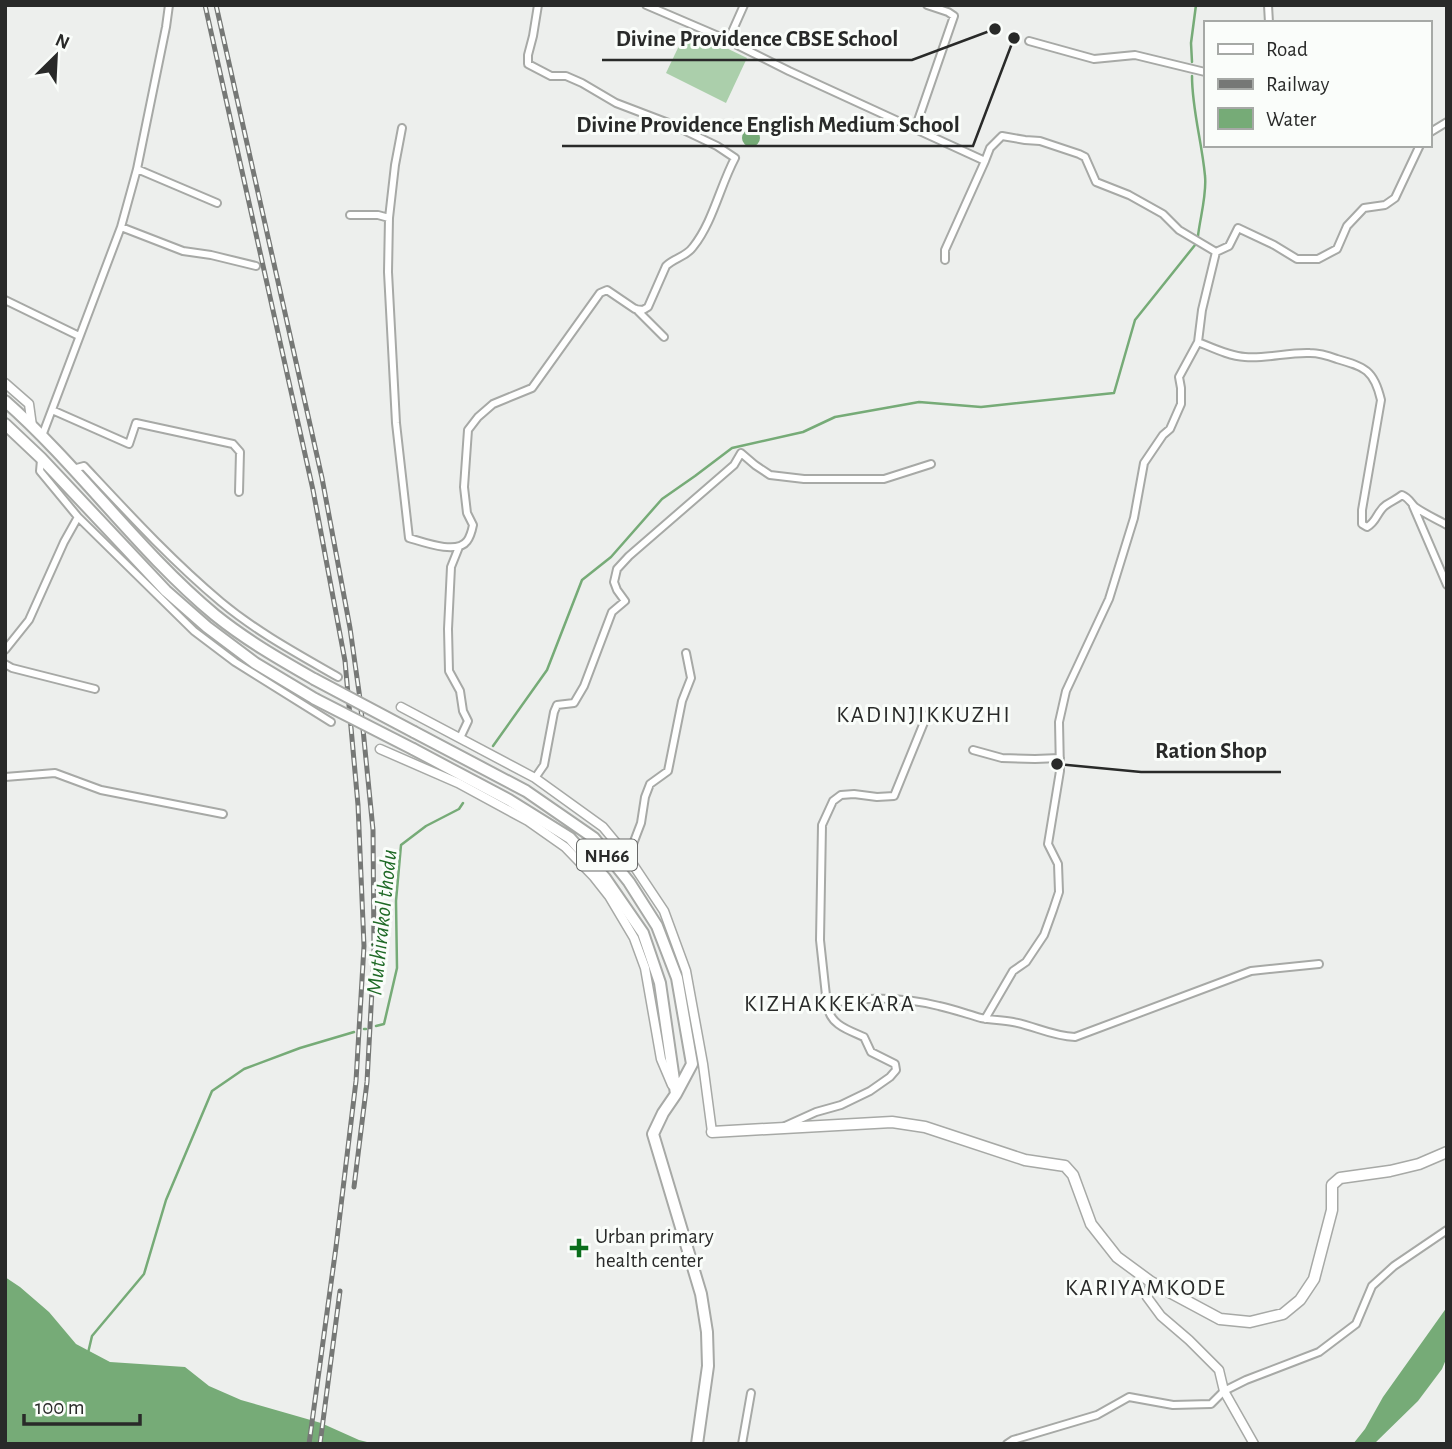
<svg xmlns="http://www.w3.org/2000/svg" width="1452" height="1449" font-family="'Alegreya Sans',sans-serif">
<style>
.green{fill:#abcfab}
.water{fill:#76ab77}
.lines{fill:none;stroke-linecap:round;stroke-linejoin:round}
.stream{stroke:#76ab77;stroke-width:2.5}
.minor-casing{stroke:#a7a9a6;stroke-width:10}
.tertiary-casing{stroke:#a7a9a6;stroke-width:11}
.secondary-casing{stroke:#a7a9a6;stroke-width:13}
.trunk-casing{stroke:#a7a9a6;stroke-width:14}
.minor{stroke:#fff;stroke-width:6}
.tertiary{stroke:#fff;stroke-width:8}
.secondary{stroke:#fff;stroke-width:10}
.trunk{stroke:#fff;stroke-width:10}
.rail-casing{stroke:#767876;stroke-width:5}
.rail{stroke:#fafdfa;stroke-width:2.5;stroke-dasharray:8;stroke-linecap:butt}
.trunk-bridge-casing{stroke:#a7a9a6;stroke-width:14;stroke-linecap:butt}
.trunk-bridge{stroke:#fff;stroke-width:10}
.poi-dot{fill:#0a6e1c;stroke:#fafdfa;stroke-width:2.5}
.labels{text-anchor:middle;stroke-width:6;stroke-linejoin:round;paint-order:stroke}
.shield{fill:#fafdfa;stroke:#686968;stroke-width:2}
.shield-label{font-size:19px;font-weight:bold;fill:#292a29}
.poi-label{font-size:21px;fill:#292a29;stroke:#fafdfa;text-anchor:start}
.neighbourhood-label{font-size:23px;letter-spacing:2px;fill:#292a29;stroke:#fafdfa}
.water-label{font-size:23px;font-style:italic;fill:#1e6925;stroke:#fafdfa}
.leader{fill:none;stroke:#292a29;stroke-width:2.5}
.callout-dot{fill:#292a29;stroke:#fafdfa;stroke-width:2.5}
.callout-label{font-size:23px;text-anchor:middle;font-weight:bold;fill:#292a29;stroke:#fafdfa;stroke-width:6;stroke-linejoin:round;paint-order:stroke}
</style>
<rect width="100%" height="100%" fill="#edefed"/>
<path class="green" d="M687,29L747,58L726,103L666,73Z"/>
<path class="water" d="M742 138a9 9 0 1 1 18 0a9 9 0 1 1-18 0Z
M5,1277L20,1287L49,1312L76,1344L110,1362L185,1367L209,1386L241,1400L321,1423L359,1440L375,1444H5Z
M1447,1307V1357L1442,1369L1418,1401L1374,1444H1353L1365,1429L1383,1397Z"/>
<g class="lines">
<path class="stream" d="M1192,62L1191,43L1196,5
M1192,76C1192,110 1202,142 1205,176C1207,194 1200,218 1198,236
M493,746L547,670L582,580L611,557L662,499L695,476L732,448L803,432L835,417L919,402L981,407L1114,393L1135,320L1195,245
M376,1026L384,1024L397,968L396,901L401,845L426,826L459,809L463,803
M364,1029H366
M88,1353L92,1336L144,1274L166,1200L212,1091L244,1069L300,1048L354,1032"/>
<defs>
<path id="minor" d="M646,5L723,38L789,71L985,161L945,250V260
M1268,5L1269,23
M728,41L744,5
M1029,41L1094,59L1135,55L1205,72
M915,129L954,16L948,12L927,5
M1429,133L1447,122
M985,161L990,148L1002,136L1025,140L1040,141L1079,154L1085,157L1096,182L1129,195L1163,214L1179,230L1216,252
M137,169L217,203
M350,215H378L389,218L388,272L396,423L409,538C423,542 457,555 467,541C470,537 472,530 473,525L467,513L464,487L468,430L478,417L493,404L532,388L600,293L607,290L635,309L643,310L648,307L666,266C674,258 686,257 693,247C713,222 720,186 735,158L717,146L671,124L616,103L582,83L566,76H551L528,64V55L533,36L538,5
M389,218L395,165L402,128
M121,227L183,251L211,255L256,266
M5,300L79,336
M636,309L664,337
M1198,342C1213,348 1229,356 1245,357C1267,359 1288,352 1310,353C1319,353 1329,356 1337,359C1365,367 1374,370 1381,400L1362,510V524L1367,527C1377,522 1377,511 1386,505C1392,501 1397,499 1402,495C1409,498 1410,502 1415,507C1425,514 1436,519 1447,525
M52,410L129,444L136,423L233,444L240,452L239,492
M42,436L121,227L137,169L166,27L169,5
M41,460L40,471L78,517L194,631L235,662L331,722
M73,469L84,466C128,513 171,560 221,602C257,632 298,654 338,677
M1413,506L1447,585
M459,547L451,567L448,629L449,671L460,691L463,711L468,721L460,738
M5,650L29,620L64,542L78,517
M5,664L12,668L95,689
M973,750L1002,758L1035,759L1060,758
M5,777L55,773L101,790L223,814
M535,778L544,765L554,712L557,705L574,703L584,686L612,612L625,601L617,590L614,582L617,569L629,556L734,465L741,453L755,465L770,475L804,479H884L931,464
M628,857L641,823L645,797L650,784L668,771L682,701L691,678L686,653
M827,1005L820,940L822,825L833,801L841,795L854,794L877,797L894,796L927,715
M985,1019L1013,971L1026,962L1044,935L1053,910L1059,892L1058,864L1048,844L1060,771L1059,722L1066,691L1109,599L1134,518L1144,463L1163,435L1170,429L1181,404V388L1179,377L1198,342L1202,310L1216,252L1229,246L1238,228L1274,245L1297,259H1318L1337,249L1347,226L1364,208L1385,205L1395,198L1420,145
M785,1126L816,1112L841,1105L870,1091L890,1077L896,1070L895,1064L871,1052L864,1037C848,1030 830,1025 827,1005C857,995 909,998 939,1006C953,1009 967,1014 981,1018C991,1020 1002,1020 1013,1022C1035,1026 1051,1036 1075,1037L1251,971L1319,964
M742,1444L751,1393
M1007,1444L1013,1440L1097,1415L1129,1397L1173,1405L1211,1404L1224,1391L1246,1380L1319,1352L1356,1324L1372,1286L1394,1266L1447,1230"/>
<path id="tertiary" d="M5,383L29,404L32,426
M401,707L535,778L603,827L628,857L664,911L686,971L703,1064L712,1132
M380,749L458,783L528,821L565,847L594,877L609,896L634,938L645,968L661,1059L672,1085
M1151,1282L1147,1297L1161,1316L1189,1340L1219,1370L1224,1391L1254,1444"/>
<path id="secondary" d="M712,1132L892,1122L925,1127L1025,1160L1065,1166L1073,1175L1091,1224L1117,1257L1151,1282L1220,1319L1250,1322L1283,1314L1300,1300L1314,1279L1332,1210V1185L1340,1178L1390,1171L1419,1164L1447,1152"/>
<path id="trunk" d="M5,401C80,467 138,551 215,615C246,640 279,659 314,679
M5,424L41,458L166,591L207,627L255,663L315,699
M414,732L526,791L594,838L629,882L657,926L677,978L692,1064L676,1094L663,1113L653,1134L701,1294L707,1332L708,1366L697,1444
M413,749L509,800L570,838L605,878L643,933L660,983L676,1094"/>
</defs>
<use href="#minor" class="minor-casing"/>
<use href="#tertiary" class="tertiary-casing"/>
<use href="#secondary" class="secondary-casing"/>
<use href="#trunk" class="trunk-casing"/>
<use href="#minor" class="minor"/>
<use href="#tertiary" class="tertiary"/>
<use href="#secondary" class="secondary"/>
<use href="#trunk" class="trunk"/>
<defs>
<path id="rail" d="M205,5L313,490L345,661L358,805L364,946L356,1081L336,1247L309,1444
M216,5L322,478L350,628L360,699L373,830L374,953L367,1082L354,1187
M320,1444L340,1291"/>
</defs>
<use href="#rail" class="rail-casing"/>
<use href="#rail" class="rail"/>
<defs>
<path id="trunk-bridge" d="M314,679L414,732
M315,699L413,749"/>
</defs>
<use href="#trunk-bridge" class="trunk-bridge-casing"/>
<use href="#trunk-bridge" class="trunk-bridge"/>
</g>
<path class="poi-dot" d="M575.5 1237.5h7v7h7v7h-7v7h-7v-7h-7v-7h7z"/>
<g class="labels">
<rect class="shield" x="577" y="839.5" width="60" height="31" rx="5"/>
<g class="shield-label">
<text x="607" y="862">NH66</text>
</g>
<g class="poi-label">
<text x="595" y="1243">Urban primary<tspan x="595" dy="24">health center</tspan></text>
</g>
<g class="neighbourhood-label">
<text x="924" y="722">KADINJIKKUZHI</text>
<text x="830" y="1011">KIZHAKKEKARA</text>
<text x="1146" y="1295">KARIYAMKODE</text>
</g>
<g class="water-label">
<text transform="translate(381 922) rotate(-84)" y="8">Muthirakol thodu</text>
</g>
</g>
<path class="leader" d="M995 29L912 60H602M1014 38L973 146H562M1057 764L1141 772H1281"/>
<g class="callout-dot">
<circle cx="995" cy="29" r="7"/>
<circle cx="1014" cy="38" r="7"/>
<circle cx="1057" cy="764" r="7"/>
</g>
<g class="callout-label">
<text x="757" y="46">Divine Providence CBSE School</text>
<text x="768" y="132">Divine Providence English Medium School</text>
<text x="1211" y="758">Ration Shop</text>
</g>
<rect width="1452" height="1449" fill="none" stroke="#292a29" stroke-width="14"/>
<rect x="1204" y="21" width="228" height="126" fill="#fafdfa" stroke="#a6a9a6" stroke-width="2"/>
<rect x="1218" y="44" width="35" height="10" fill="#ffffff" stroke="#a6a9a6" stroke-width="2"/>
<text x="1266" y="56" font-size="21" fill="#292a29">Road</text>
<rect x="1218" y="79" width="35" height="10" fill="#767876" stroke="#a6a9a6" stroke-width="2"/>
<text x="1266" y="91" font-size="21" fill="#292a29">Railway</text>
<rect x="1218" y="108" width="35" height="21" fill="#76ab77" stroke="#a6a9a6" stroke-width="2"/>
<text x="1266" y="126" font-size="21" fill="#292a29">Water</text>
<g transform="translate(56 56) rotate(24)" stroke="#fafdfa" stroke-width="5" paint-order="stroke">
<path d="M0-5L12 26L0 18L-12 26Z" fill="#292a29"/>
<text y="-10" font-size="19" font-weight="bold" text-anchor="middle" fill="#292a29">N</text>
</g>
<path d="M24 1414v10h116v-10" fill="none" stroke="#292a29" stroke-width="3.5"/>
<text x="35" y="1414" font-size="21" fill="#292a29" stroke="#fafdfa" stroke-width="5" paint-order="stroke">100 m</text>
</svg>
